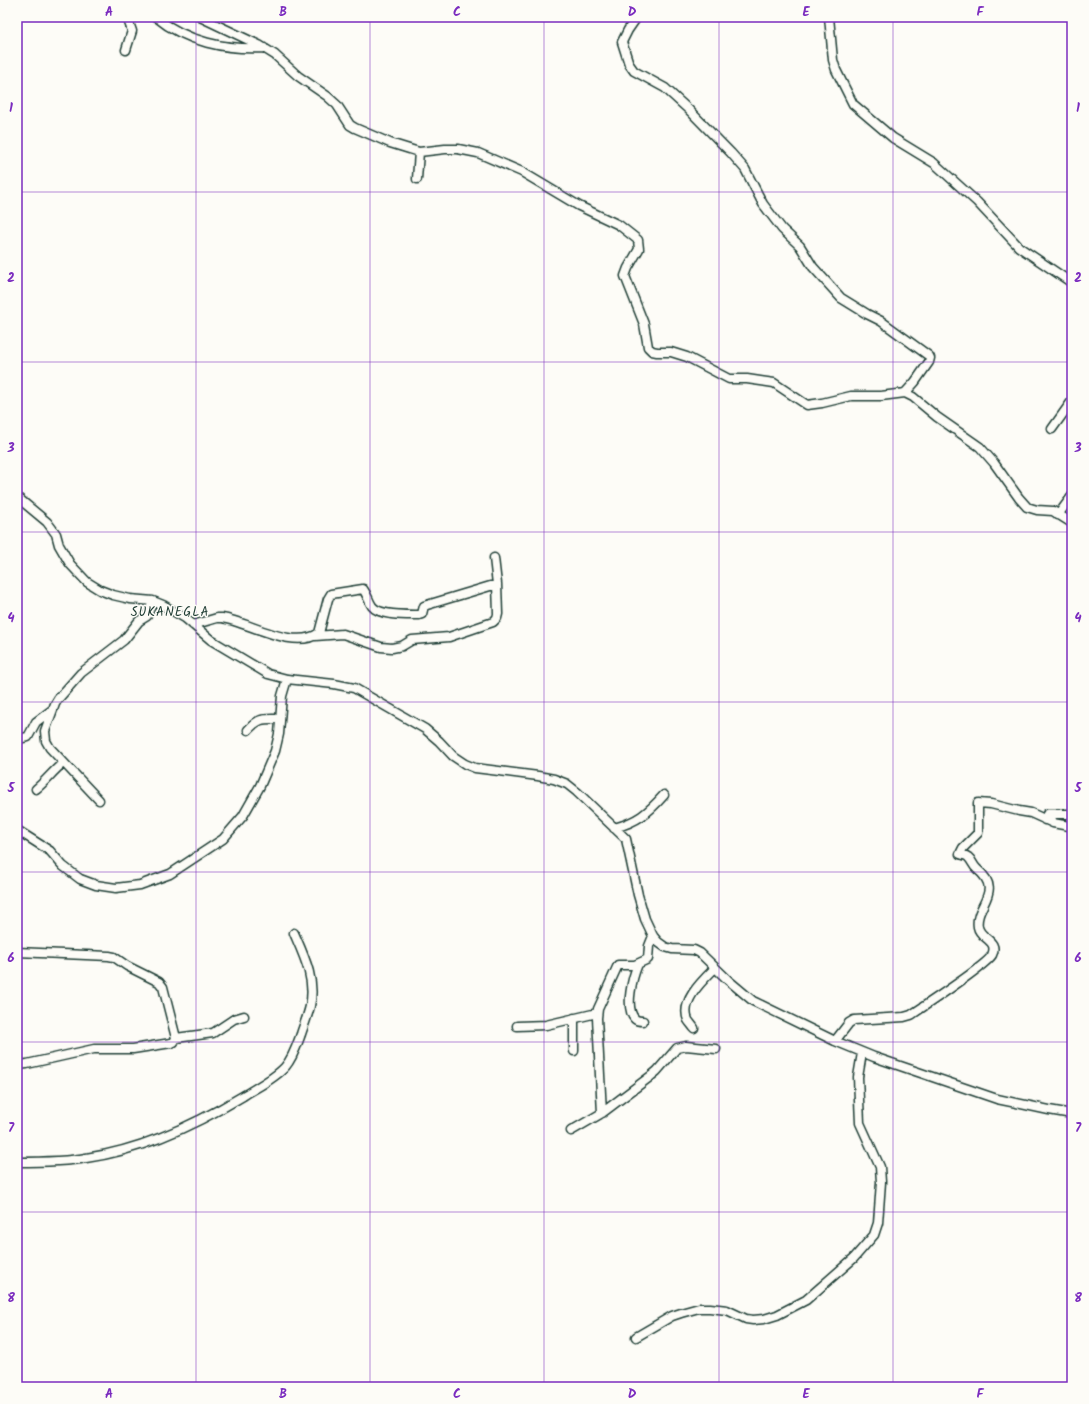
<svg xmlns="http://www.w3.org/2000/svg" width="1089" height="1404" font-family="Kalam,sans-serif">
<style>
.lines{fill:none;stroke-linecap:round;stroke-linejoin:round}
.minor-casing{stroke:#1f3d34;stroke-width:11}
.minor{stroke:#fdfcf7;stroke-width:8}
.grid{fill:none;stroke:#7b2cbf;stroke-width:1;stroke-opacity:0.55}
.labels{text-anchor:middle;stroke-width:3;stroke-linejoin:round;paint-order:stroke}
.quarter-label{font-size:13px;letter-spacing:1px;fill:#1f3d34;stroke:#fdfcf7}
.neatline{fill:none;stroke:#7b2cbf;stroke-width:1.5}
.grid-label{font-size:13px;text-anchor:middle;font-weight:bold;fill:#7b2cbf}
</style>
<rect width="100%" height="100%" fill="#fdfcf7"/>
<filter id="ink" filterUnits="userSpaceOnUse"><feTurbulence type="fractalNoise" baseFrequency=".025" numOctaves="2"/><feDisplacementMap in="SourceGraphic" scale="8" xChannelSelector="R" yChannelSelector="G"/><feConvolveMatrix kernelMatrix="1 2 1 2 8 2 1 2 1" color-interpolation-filters="sRGB"/></filter>
<g filter="url(#ink)">
<g class="lines">
<defs>
<path id="minor" d="M156,17C186,42 226,50 264,48
M200,17L259,45L275,55L298,76L327,96L337,105L350,125L355,128L390,143L419,152L445,149H458L478,153L522,172L579,206L619,225L638,240L639,249L628,268L625,276L644,324L648,347L652,351L657,352H671L687,357L729,379H747L774,383L807,405L822,403L851,396H881L905,393L915,382L929,362L930,358L929,356L881,321L867,314L841,298L813,267L800,246L782,229L763,204L745,169L731,153L689,110L665,88L634,71L629,64L622,42L628,30L637,17
M829,17L833,60L836,70L853,104L893,138L934,163L977,202L1019,247L1072,283
M126,50L132,31L127,17
M417,179L419,152
M905,393L913,397L937,417L980,447L994,463L1019,498L1027,507L1037,510L1053,511L1072,523
M1052,429L1072,401
M17,497L47,522L56,534L59,545L70,564L87,582L100,590L113,595L130,599L153,601L163,605L185,618L211,640L268,674L287,679L334,684L354,688L425,729L439,741L453,756L465,764L475,768L538,776L554,779L567,784L577,792L626,839L638,895L645,919L653,936L658,942L665,947L672,949L694,950L700,953L728,980L753,1001L835,1041L874,1057L997,1099L1049,1110L1072,1114
M1058,515L1072,496
M193,625L217,618H222C249,622 294,651 319,633L328,599L331,594L363,589C367,594 368,600 372,606C379,616 407,615 419,615L422,614L424,606L427,605L497,584
M315,636L343,634L381,647L392,648L402,646L412,640L449,637L493,622L497,618L498,614L497,584L494,558
M248,730C260,717 264,719 280,719
M17,739L28,737L36,722L52,710
M36,789C46,781 53,771 63,763
M99,800L50,748L46,741L45,731L55,704L58,699L81,673L124,640L139,621L147,616L153,601
M1045,820L1047,814H1072
M614,828C637,822 648,813 664,795
M17,830L50,851L63,866L80,879L96,885L116,888L140,885L170,874L223,839L243,816L260,786L275,751L279,734L282,696L287,679
M17,952L109,956L114,957L127,966L159,982L163,987L176,1038L174,1042L171,1043L133,1049H94L27,1064L17,1065
M638,964C633,976 624,1008 635,1019C637,1021 640,1021 643,1021
M574,1018V1051
M517,1026L546,1025L597,1013
M694,1028C692,1025 690,1023 688,1020C680,1001 703,980 715,968
M176,1038L213,1033L234,1019L244,1016
M835,1041L849,1023L854,1020L904,1017L911,1015C923,1007 988,964 992,955C999,940 980,939 978,927C974,905 1005,892 977,869C973,866 972,860 968,857C966,855 962,855 960,854L963,848L978,833V803L991,804L1019,811L1031,813L1053,823L1069,826L1072,825
M602,1113L597,1018L598,1009L618,965H635L648,959L649,946L653,936
M571,1131L602,1113L651,1076L657,1071L677,1048L686,1046L716,1049
M17,1162C40,1162 64,1162 86,1158C142,1150 195,1125 243,1096C257,1087 274,1079 285,1067C293,1058 297,1045 301,1034C304,1025 308,1015 310,1006C316,980 304,956 294,933
M636,1337L672,1316L681,1313L699,1308H710L727,1310L746,1319L753,1320L764,1319L777,1315L806,1300L854,1258L874,1235L878,1223L881,1182L880,1167L860,1123L858,1077L862,1053"/>
</defs>
<use href="#minor" class="minor-casing"/>
<use href="#minor" class="minor"/>
</g>
</g>
<path class="grid" d="M196,17V1387M370,17V1387M544,17V1387M719,17V1387M893,17V1387M17,192H1072M17,362H1072M17,532H1072M17,702H1072M17,872H1072M17,1042H1072M17,1212H1072"/>
<g class="labels">
<g class="quarter-label">
<text x="170" y="616">SUKANEGLA</text>
</g>
</g>
<rect width="1089" height="1404" fill="none" stroke="#fdfcf7" stroke-width="44"/>
<rect x="22" y="22" width="1045" height="1360" class="neatline"/>
<g class="grid-label">
<text x="109" y="16">A</text>
<text x="283" y="16">B</text>
<text x="457" y="16">C</text>
<text x="632" y="16">D</text>
<text x="806" y="16">E</text>
<text x="980" y="16">F</text>
<text x="11" y="112">1</text>
<text x="1078" y="112">1</text>
<text x="11" y="282">2</text>
<text x="1078" y="282">2</text>
<text x="11" y="452">3</text>
<text x="1078" y="452">3</text>
<text x="11" y="622">4</text>
<text x="1078" y="622">4</text>
<text x="11" y="792">5</text>
<text x="1078" y="792">5</text>
<text x="11" y="962">6</text>
<text x="1078" y="962">6</text>
<text x="11" y="1132">7</text>
<text x="1078" y="1132">7</text>
<text x="11" y="1302">8</text>
<text x="1078" y="1302">8</text>
<text x="109" y="1398">A</text>
<text x="283" y="1398">B</text>
<text x="457" y="1398">C</text>
<text x="632" y="1398">D</text>
<text x="806" y="1398">E</text>
<text x="980" y="1398">F</text>
</g>
</svg>
